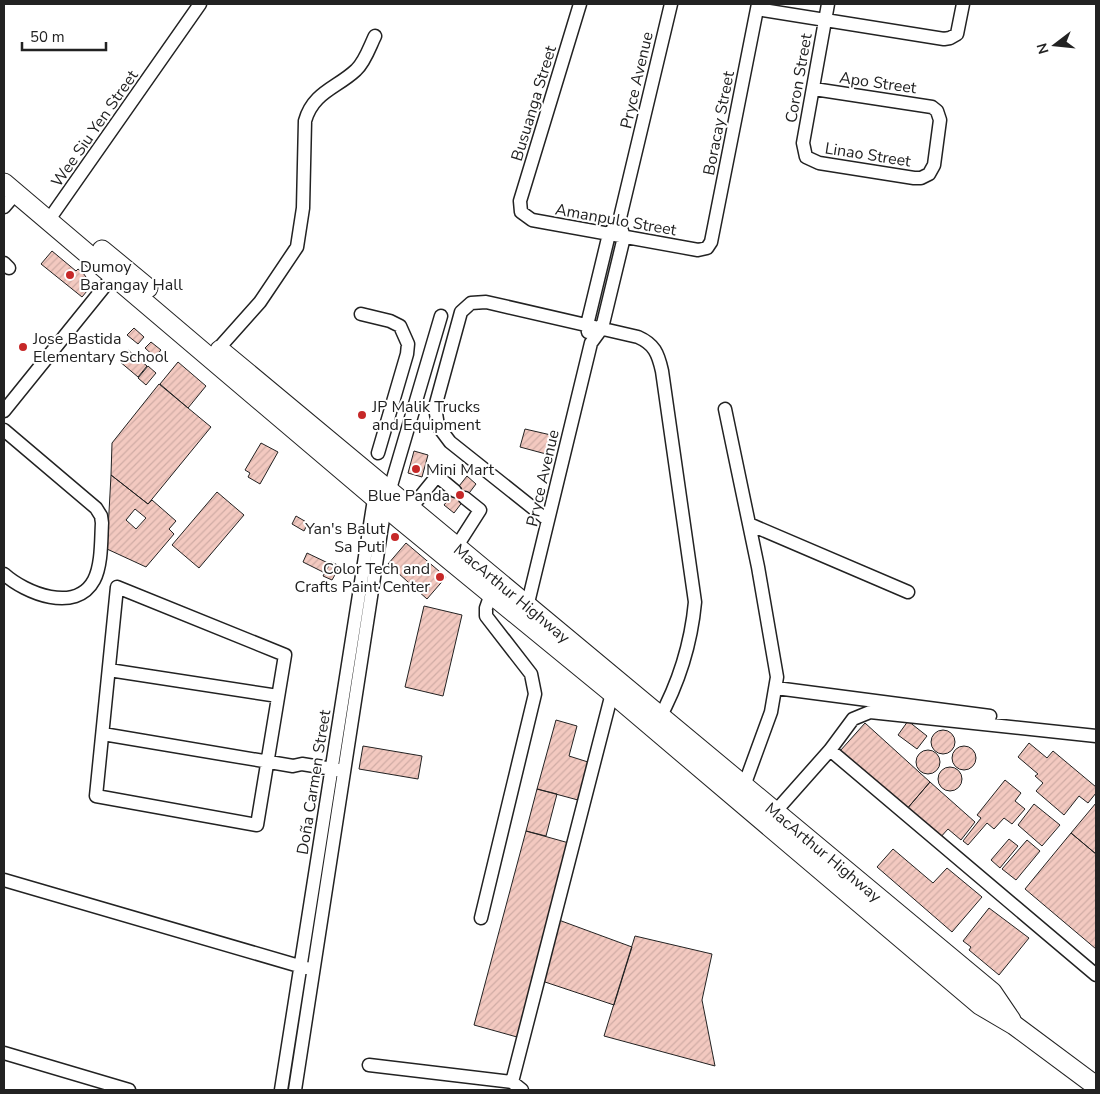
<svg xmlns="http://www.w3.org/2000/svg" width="1100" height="1094" font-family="'Nunito Sans',sans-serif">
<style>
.building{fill:url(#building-hatch);stroke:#222;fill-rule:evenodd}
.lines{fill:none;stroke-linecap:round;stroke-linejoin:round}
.minor-casing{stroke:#222;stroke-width:15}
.highway-casing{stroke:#222;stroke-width:21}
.minor{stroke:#fff;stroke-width:12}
.highway{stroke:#fff;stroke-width:19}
.poi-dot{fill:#c62828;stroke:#fff;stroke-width:2}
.labels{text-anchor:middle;stroke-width:4;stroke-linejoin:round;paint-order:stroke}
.street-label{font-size:16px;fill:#222;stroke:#fff}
.poi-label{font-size:16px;fill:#222;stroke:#fff;text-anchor:start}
</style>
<defs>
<pattern id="building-hatch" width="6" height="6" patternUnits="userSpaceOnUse" patternTransform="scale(1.25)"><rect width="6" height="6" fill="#f3c9c0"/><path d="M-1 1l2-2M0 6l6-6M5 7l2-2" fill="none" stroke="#d0aca5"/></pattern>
</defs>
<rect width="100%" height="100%" fill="#fff"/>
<path class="building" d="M52,251L76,271L78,269L83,273L92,285L82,297L41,264Z
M134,328L144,337L138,344L127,335Z
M151,342L161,350L155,357L145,348Z
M128,350L147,366L138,377L119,361Z
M178,362L206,386L188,408L160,384Z
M148,366L156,373L146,385L138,378Z
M159,384L211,427L148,504L111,475L112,443Z
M525,429L551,435L546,454L520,447Z
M261,443L278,452L260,484L248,477L250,473L245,470Z
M414,451L428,455L422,477L408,473Z
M111,475L148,504L152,500L176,521L169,529L174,534L146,567L107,549ZM135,509L146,518L136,529L126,520Z
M467,476L476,484L454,513L444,505Z
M217,492L244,515L199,568L172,545Z
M296,516L308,523L304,531L292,524Z
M406,543L446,577L427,599L388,564Z
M307,553L328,563L323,572L303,562Z
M331,562L340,566L332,580L323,576Z
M424,606L462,615L443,696L405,687Z
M556,720L577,726L569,756L588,762L578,800L537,789Z
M908,721L927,736L917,749L898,735Z
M865,723L930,782L906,810L840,751Z
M931 742a12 12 0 1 1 24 0a12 12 0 1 1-24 0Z
M1029,743L1047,758L1053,751L1096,787V793L1088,803L1079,796L1064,815L1036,791L1043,783L1035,776L1038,774L1018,757Z
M363,746L422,756L418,779L359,769Z
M952 758a12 12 0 1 1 24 0a12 12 0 1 1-24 0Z
M916 762a12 12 0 1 1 24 0a12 12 0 1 1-24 0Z
M938 779a12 12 0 1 1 24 0a12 12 0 1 1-24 0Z
M1005,780L1021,793L1015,801L1025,809L1012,824L1004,818L994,829L987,823L968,845L963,841L981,818L977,815Z
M930,782L975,822L961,840L948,829L939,839L906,810Z
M537,789L557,794L546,836L526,831Z
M1096,803V854L1071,833Z
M1034,804L1060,825L1042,846L1018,825Z
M526,831L569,843L517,1037L474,1025Z
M1071,833L1096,854V949L1025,889Z
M1009,839L1018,846L1000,868L991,860Z
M1027,840L1040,851L1016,880L1002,869Z
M893,849L933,883L947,868L982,897L952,932L877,867Z
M989,908L1029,938L999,975L969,950L971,947L963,941Z
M556,919L632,947L614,1005L539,980Z
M635,936L712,954L702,1000L715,1066L604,1036Z"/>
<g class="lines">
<defs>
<path id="minor" d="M580,4L520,201L521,212L532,220L698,250L707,248L711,242L758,4
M757,9L944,39L950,38L957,34L963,4
M814,89L932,107L937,111L940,120L934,165L929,174L921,178H914L819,163L806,157L803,143L828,4
M4,207L16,193
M48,221L200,4
M4,263L9,268
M361,314L390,321L400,326L408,344L407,354L378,453
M588,332L587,325L609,234L613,229
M219,348L260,302L297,247L303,208L305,121C313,92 337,88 356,70C365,62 370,46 375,36
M725,409L758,567L777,677L771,712L744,786
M4,411L113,276
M4,430L96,508L101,516L102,523C101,539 102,565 94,580C76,614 25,593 4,574
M411,508L437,476L455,491
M548,520L450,442L438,426L435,407L461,312L471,303L486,302L638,337C654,344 658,353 662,371L695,602C691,645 679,683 658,721
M749,524L908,592
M457,546L480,510L465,498
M117,587L285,655L257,825L96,796Z
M526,611L591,343L602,328L624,237L619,222L671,4
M109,670L278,696
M776,688L990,716
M103,734L293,766L302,764L339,770
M830,750L1096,975
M775,812L830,750L853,719L870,712L1096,736
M4,880L306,968
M481,918L535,694L531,674L486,616V608L491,594
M4,1053L129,1090
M369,1065L512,1082L522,1090
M512,1082L612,693
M281,1090L375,493
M295,1090L385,506L441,316"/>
<g id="highway">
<path d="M4,183L401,520L612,693L980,1005L1014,1025L1096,1086"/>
<path d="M102,250L148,288"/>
<path id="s1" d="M220,350L992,992L1011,1020"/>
</g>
</defs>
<use href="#minor" class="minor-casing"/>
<use href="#highway" class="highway-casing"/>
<use href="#minor" class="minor"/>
<use href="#highway" class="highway"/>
</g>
<g class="poi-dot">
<circle cx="70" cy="275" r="5"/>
<circle cx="23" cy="347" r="5"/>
<circle cx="362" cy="415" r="5"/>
<circle cx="416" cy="469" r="5"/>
<circle cx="460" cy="495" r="5"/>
<circle cx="395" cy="537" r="5"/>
<circle cx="440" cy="577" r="5"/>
</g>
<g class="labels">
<g class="street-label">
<text transform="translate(798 78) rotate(-80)" y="6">Coron Street</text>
<text transform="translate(636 80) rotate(-77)" y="6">Pryce Avenue</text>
<text transform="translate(878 82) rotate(8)" y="6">Apo Street</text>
<text transform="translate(533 103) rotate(-73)" y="6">Busuanga Street</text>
<text transform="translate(718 123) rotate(-79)" y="6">Boracay Street</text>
<text transform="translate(94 128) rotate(-55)" y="6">Wee Siu Yen Street</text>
<text transform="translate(868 154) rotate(9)" y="6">Linao Street</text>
<text transform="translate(616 219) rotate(10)" y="6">Amanpulo Street</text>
<text transform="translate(542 478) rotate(-77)" y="6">Pryce Avenue</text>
<text dy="6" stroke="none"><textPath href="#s1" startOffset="380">MacArthur Highway</textPath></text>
<text transform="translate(313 782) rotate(-81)" y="6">Doña Carmen Street</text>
<text dy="6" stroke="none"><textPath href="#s1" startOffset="785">MacArthur Highway</textPath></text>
</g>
<g class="poi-label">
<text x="80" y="272">Dumoy<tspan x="80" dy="18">Barangay Hall</tspan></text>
<text x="33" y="344">Jose Bastida<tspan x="33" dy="18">Elementary School</tspan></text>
<text x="372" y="412">JP Malik Trucks<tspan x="372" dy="18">and Equipment</tspan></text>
<text x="426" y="475">Mini Mart</text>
<text x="450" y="501" text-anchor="end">Blue Panda</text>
<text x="385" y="534" text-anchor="end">Yan's Balut<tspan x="385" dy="18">Sa Puti</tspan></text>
<text x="430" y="574" text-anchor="end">Color Tech and<tspan x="430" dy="18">Crafts Paint Center</tspan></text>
</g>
</g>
<rect width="1100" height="1094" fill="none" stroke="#222222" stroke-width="10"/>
<g transform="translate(1055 45) rotate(254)" stroke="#ffffff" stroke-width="4" paint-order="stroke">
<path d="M0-4L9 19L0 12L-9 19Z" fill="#222222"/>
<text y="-8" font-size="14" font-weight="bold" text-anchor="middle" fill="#222222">N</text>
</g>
<path d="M22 42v8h84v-8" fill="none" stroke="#222222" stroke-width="2.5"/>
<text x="30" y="42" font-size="15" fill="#222222" stroke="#ffffff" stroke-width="4" paint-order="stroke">50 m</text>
</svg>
